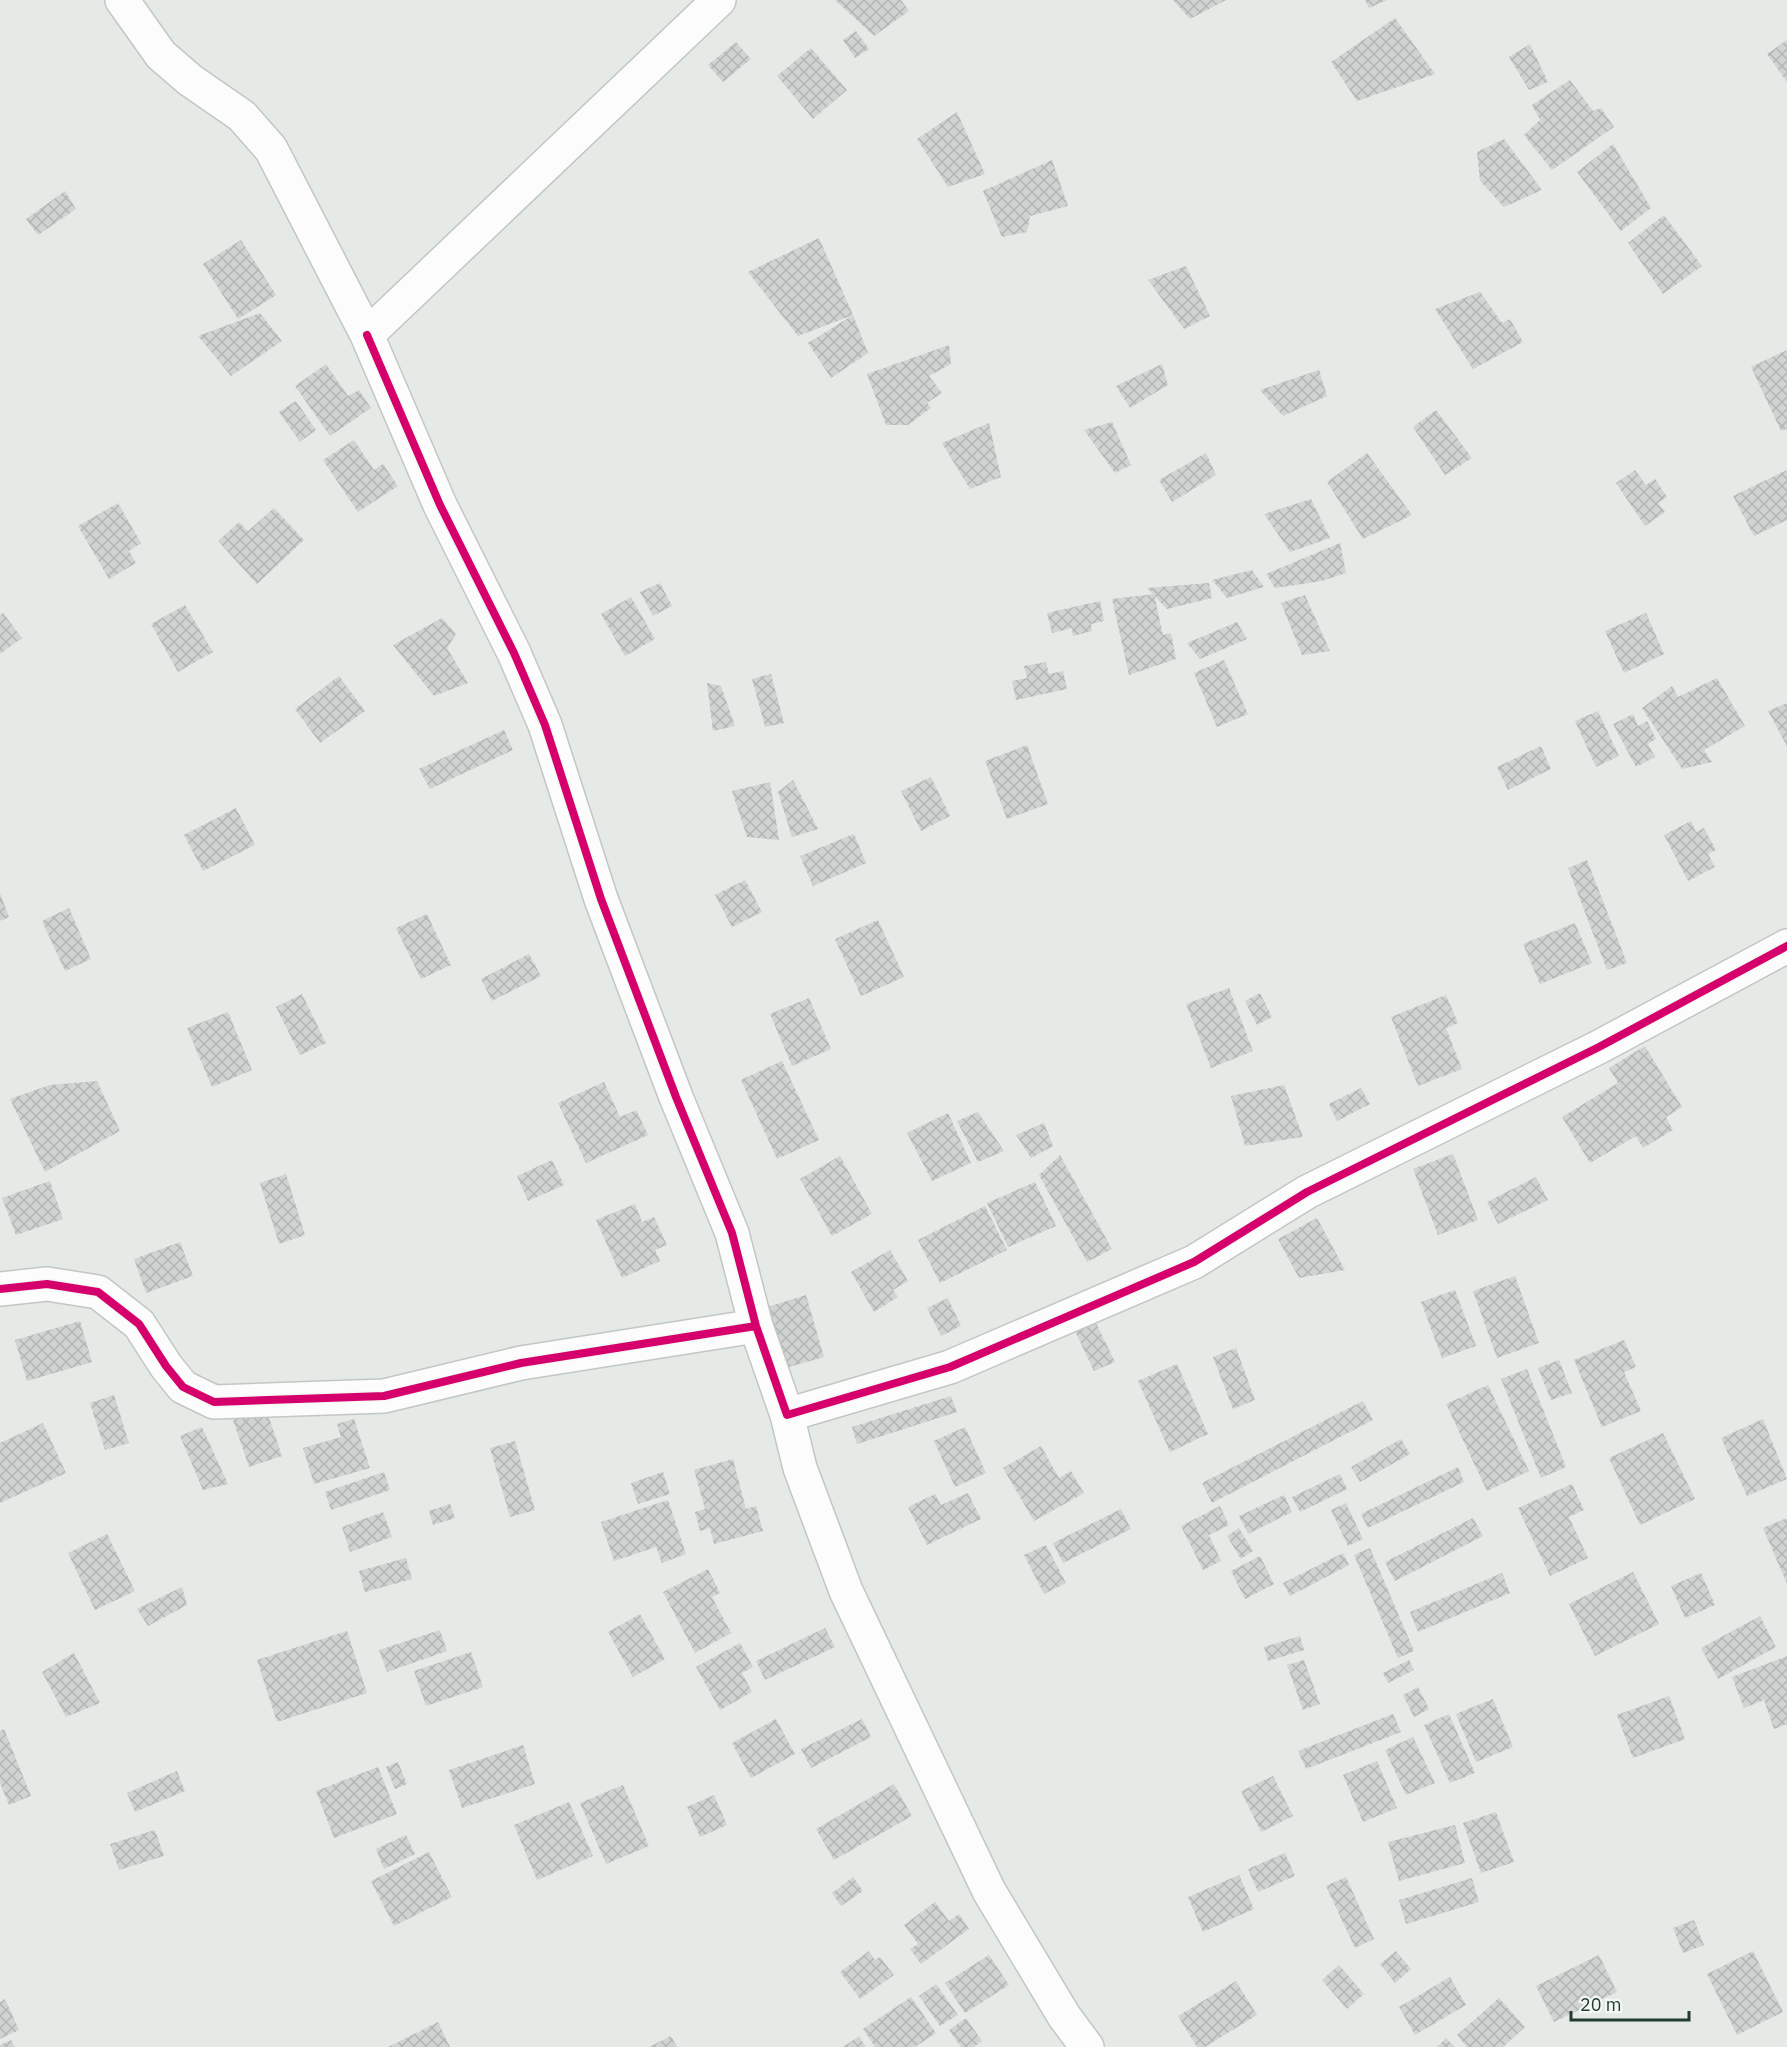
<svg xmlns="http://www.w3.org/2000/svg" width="1787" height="2047" font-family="'IBM Plex Sans',sans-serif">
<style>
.building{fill:url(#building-cross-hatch)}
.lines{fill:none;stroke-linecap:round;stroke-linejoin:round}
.street-casing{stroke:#c2c7c4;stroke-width:36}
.street{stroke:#fbfcfb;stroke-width:33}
.cycleway-casing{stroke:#f3f8f5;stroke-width:11}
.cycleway{stroke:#d6006c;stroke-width:8}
</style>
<defs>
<pattern id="building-cross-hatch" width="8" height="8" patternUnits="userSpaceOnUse" patternTransform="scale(1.5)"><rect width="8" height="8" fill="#cfd3d1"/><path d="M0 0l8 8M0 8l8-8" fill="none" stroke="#b1b6b4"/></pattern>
</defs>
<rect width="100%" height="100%" fill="#e5eae7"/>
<path class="building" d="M835,0H901L909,11L874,36Z
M1173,0H1226L1190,19Z
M1365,0H1387L1369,8Z
M1395,18L1435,74L1357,101L1331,62Z
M856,31L869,49L855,58L843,40Z
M1787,40V82L1767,54Z
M736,42L751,59L723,82L708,65Z
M1530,44L1548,82L1529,90L1509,57Z
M811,48L847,90L813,119L777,76Z
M1570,80L1593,111L1601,108L1614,127L1552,170L1524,135L1540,120L1532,105Z
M957,112L985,174L948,187L917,139Z
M1504,139L1542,190L1504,207L1480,181L1477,152Z
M1613,144L1651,208L1621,231L1577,172Z
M1052,160L1068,206L1030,216L1027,232L1002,237L983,191Z
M65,191L76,209L38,235L26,219Z
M1664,215L1702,266L1663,294L1628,243Z
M819,238L853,315L798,336L748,272Z
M241,240L276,295L238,319L203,264Z
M1186,266L1210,316L1184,329L1148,280Z
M1480,292L1502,323L1510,319L1523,342L1473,369L1435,309Z
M260,313L282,341L231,376L198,336Z
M853,315L868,353L831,378L808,343Z
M949,345L951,364L929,376L942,393L927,403L931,408L908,425H886L867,374Z
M1787,350V429L1781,431L1751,367Z
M326,364L348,396L359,390L371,408L330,436L295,386Z
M1162,364L1168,385L1130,408L1116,386Z
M1319,370L1327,396L1283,416L1260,390Z
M296,401L316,430L300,442L279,412Z
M1436,410L1472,458L1445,475L1413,427Z
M1112,422L1131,465L1115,473L1084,430Z
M989,423L1001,477L970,489L942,443Z
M354,440L374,470L383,464L398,486L358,512L323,460Z
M1206,453L1216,475L1172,502L1159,480Z
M1367,453L1412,515L1363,539L1327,482Z
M1635,470L1646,485L1655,479L1667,497L1658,503L1665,512L1645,526L1616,483Z
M1787,470V520L1754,536L1733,496Z
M1311,499L1330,538L1290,552L1264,514Z
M118,503L141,543L129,551L136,563L109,579L78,526Z
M274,508L304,540L257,584L218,541L239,522L248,531Z
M1340,543L1346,573L1322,581L1275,588L1266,574Z
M1252,570L1264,587L1227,598L1212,580Z
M660,583L672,606L653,616L640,592Z
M1209,583L1212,598L1167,609L1147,588Z
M1154,594L1163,635L1171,633L1176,659L1129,675L1112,599Z
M1305,595L1330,651L1302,655L1281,603Z
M631,597L655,639L625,656L601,614Z
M1100,601L1104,621L1091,624L1092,631L1073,636L1072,628L1052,633L1047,613Z
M185,605L213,652L178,672L151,624Z
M3,613L22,638L0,654V615Z
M1646,613L1664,654L1624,673L1605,631Z
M442,618L456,634L447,648L468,683L434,696L393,645Z
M1237,622L1247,639L1200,659L1187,643Z
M1224,660L1248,714L1217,727L1194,673Z
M1046,662L1049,674L1063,671L1067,689L1016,700L1012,681L1027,678L1024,666Z
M771,674L784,723L765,727L752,679Z
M339,676L365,711L320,743L295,709Z
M1717,678L1745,726L1704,750L1712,762L1682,769L1642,708L1672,686L1678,697Z
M707,683L721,686L735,726L713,731Z
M1787,703V746L1768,711Z
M1598,711L1619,756L1596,767L1575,721Z
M1633,714L1638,726L1647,721L1656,739L1648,744L1655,757L1636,767L1613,724Z
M504,730L513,750L430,789L419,769Z
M1027,745L1048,804L1007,819L985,761Z
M1541,746L1551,769L1508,790L1497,767Z
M931,777L950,816L921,831L901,791Z
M793,780L818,829L792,837L778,792Z
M770,782L779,840L747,837L732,791Z
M236,808L255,845L203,871L184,835Z
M1691,821L1696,832L1704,828L1716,850L1708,854L1715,867L1688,881L1664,835Z
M854,834L866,863L813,886L800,856Z
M1587,860L1627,963L1607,970L1568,868Z
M745,880L762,912L732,927L715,895Z
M0,893L9,917L0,921Z
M69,908L91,959L65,971L42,921Z
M427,914L451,965L421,979L396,928Z
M878,920L904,977L861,996L835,939Z
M1575,923L1592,963L1540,984L1523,944Z
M529,954L541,976L492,1001L481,979Z
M1229,988L1253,1051L1211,1068L1186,1004Z
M1260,993L1272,1017L1257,1025L1245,1001Z
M302,994L326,1043L300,1055L276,1007Z
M1446,995L1458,1023L1446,1028L1462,1069L1418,1086L1391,1017Z
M809,998L831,1049L792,1066L770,1014Z
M228,1012L252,1070L212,1087L187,1028Z
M1645,1046L1682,1107L1666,1117L1673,1130L1643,1148L1636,1136L1590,1163L1562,1117L1618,1083L1609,1068Z
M782,1061L819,1140L777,1159L741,1080Z
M97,1081L120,1131L45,1172L10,1099L50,1085Z
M604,1082L620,1117L636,1110L648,1135L586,1163L558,1103Z
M1284,1085L1303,1137L1245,1146L1231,1096Z
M1361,1088L1370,1104L1337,1121L1329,1104Z
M978,1112L1004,1151L978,1162L957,1121Z
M948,1113L971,1163L932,1181L907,1133Z
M1044,1123L1053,1146L1031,1158L1016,1135Z
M1453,1154L1478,1220L1438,1235L1413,1169Z
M1060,1155L1112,1249L1087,1262L1039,1175Z
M840,1156L872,1214L832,1236L800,1179Z
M552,1160L564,1185L528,1201L517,1176Z
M286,1174L305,1235L279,1244L260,1183Z
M1536,1177L1548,1200L1498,1224L1487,1202Z
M50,1181L63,1219L16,1235L2,1198Z
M1035,1182L1056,1226L1008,1247L987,1203Z
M635,1204L642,1222L654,1217L667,1245L655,1250L660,1261L622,1278L596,1220Z
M985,1206L1007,1250L940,1283L918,1240Z
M1317,1218L1345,1270L1299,1278L1278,1239Z
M180,1242L193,1276L146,1293L134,1259Z
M890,1250L908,1281L893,1290L898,1297L874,1312L851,1272Z
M1515,1276L1539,1343L1497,1358L1473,1291Z
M1455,1290L1476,1346L1442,1358L1421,1302Z
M806,1295L824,1357L775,1371L752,1312Z
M948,1298L961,1326L941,1336L927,1308Z
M1094,1319L1115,1362L1094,1371L1074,1329Z
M80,1321L92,1362L27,1381L15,1340Z
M1624,1340L1636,1367L1624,1372L1641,1411L1602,1427L1574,1360Z
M1236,1348L1255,1400L1233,1409L1213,1357Z
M1559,1360L1572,1393L1551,1400L1538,1368Z
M1177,1364L1208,1434L1170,1452L1138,1381Z
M1527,1369L1566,1467L1541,1478L1501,1379Z
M1488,1385L1529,1471L1487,1491L1446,1404Z
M114,1395L129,1443L105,1450L90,1403Z
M951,1396L957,1412L857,1444L852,1427Z
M1363,1401L1373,1420L1212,1503L1202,1483Z
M266,1409L282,1456L249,1467L233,1420Z
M354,1419L370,1468L314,1484L303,1448L341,1437L337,1424Z
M1763,1419L1787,1479L1747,1496L1721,1438Z
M43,1423L66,1473L0,1503V1443Z
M202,1427L228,1484L203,1490L180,1436Z
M965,1427L986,1473L955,1487L934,1441Z
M1663,1433L1695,1499L1640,1525L1609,1458Z
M1401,1439L1410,1454L1360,1482L1351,1467Z
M515,1441L535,1510L510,1517L490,1448Z
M1041,1446L1059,1478L1071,1471L1084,1493L1034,1521L1003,1468Z
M733,1459L746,1509L756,1506L763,1531L714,1544L710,1528L700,1531L695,1512L705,1509L694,1470Z
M1458,1467L1464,1482L1368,1528L1361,1514Z
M384,1472L390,1490L331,1510L325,1492Z
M663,1472L670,1494L638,1504L631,1483Z
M1340,1474L1347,1489L1300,1512L1292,1497Z
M1572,1484L1584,1510L1569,1517L1588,1558L1550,1576L1518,1508Z
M968,1493L981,1519L927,1545L908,1507L935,1494L941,1505Z
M1284,1495L1292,1512L1248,1534L1239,1516Z
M668,1500L686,1554L662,1563L656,1547L614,1561L601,1522Z
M1346,1503L1363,1539L1348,1546L1331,1510Z
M450,1504L455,1518L433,1525L429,1511Z
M1220,1506L1229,1525L1209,1535L1221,1561L1203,1570L1181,1526Z
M1121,1509L1131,1529L1063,1563L1053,1543Z
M383,1512L392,1537L350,1552L342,1527Z
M1473,1518L1483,1536L1395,1581L1385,1562Z
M1787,1518V1584L1763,1528Z
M1239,1528L1253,1551L1241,1559L1227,1536Z
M107,1534L135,1591L95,1610L68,1553Z
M1046,1545L1066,1583L1044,1594L1024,1555Z
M1370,1548L1414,1651L1398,1658L1354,1555Z
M1343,1553L1349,1565L1290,1596L1283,1583Z
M1260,1556L1274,1584L1245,1599L1231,1571Z
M406,1558L412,1579L365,1592L359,1571Z
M708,1569L720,1593L712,1597L731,1633L695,1653L663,1592Z
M1633,1572L1659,1624L1595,1656L1569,1604Z
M1502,1573L1510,1593L1418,1632L1410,1612Z
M1701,1573L1715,1605L1685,1618L1671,1586Z
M182,1587L187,1605L148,1626L137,1609Z
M640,1614L665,1659L633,1677L608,1632Z
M1760,1616L1776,1647L1718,1679L1701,1648Z
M825,1628L835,1647L765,1680L756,1661Z
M440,1630L447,1651L387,1672L379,1650Z
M347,1631L367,1693L277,1722L257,1660Z
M1300,1636L1304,1650L1268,1661L1264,1647Z
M740,1643L753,1667L742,1673L752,1692L720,1710L696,1667Z
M471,1652L483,1687L426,1706L414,1671Z
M74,1653L100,1703L66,1717L42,1672Z
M1787,1656V1724L1774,1729L1764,1700L1744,1708L1732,1677Z
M1304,1660L1320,1704L1303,1710L1287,1665Z
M1409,1660L1414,1670L1388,1683L1383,1673Z
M1418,1687L1429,1709L1414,1717L1403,1695Z
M1669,1696L1685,1739L1633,1758L1617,1715Z
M1493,1699L1513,1747L1476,1762L1456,1714Z
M1393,1714L1401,1732L1306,1769L1298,1751Z
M1449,1714L1475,1773L1450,1783L1424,1725Z
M776,1719L795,1754L751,1778L732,1743Z
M862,1719L871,1737L811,1768L801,1749Z
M4,1729L31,1796L9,1805L0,1783V1731Z
M1413,1737L1435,1783L1406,1795L1385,1750Z
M523,1745L535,1784L462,1808L449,1770Z
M1377,1761L1397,1808L1363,1822L1343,1775Z
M398,1762L407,1784L395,1789L386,1767Z
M378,1767L397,1814L334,1838L316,1791Z
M177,1771L185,1791L135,1812L127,1793Z
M1273,1776L1293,1816L1261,1832L1241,1791Z
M894,1784L912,1816L834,1860L816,1829Z
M623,1785L649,1846L606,1864L580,1803Z
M714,1795L727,1825L700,1837L687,1807Z
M569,1802L593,1856L537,1880L514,1825Z
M1496,1812L1514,1862L1481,1873L1463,1823Z
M1455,1825L1465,1863L1399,1881L1388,1842Z
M155,1830L164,1856L119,1870L110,1844Z
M406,1835L415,1854L384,1869L376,1849Z
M429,1852L452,1897L394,1926L371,1881Z
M1285,1853L1295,1876L1258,1892L1248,1869Z
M1239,1875L1254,1909L1203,1932L1188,1897Z
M853,1877L863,1891L841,1906L832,1893Z
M1346,1877L1374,1939L1355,1948L1326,1886Z
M1472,1878L1479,1902L1406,1924L1399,1900Z
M935,1902L949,1921L959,1914L969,1929L921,1964L910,1949L918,1944L904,1925Z
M1694,1920L1704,1945L1683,1953L1673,1928Z
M869,1951L875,1960L880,1957L894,1975L860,1999L840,1972Z
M1396,1951L1411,1969L1395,1983L1380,1964Z
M1753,1951L1783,2012L1737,2035L1707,1974Z
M989,1955L1009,1985L965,2013L945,1983Z
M1599,1955L1617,1992L1554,2022L1536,1986Z
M1339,1965L1364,1994L1347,2009L1322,1980Z
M1450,1977L1466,2005L1415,2035L1399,2007Z
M1236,1981L1257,2015L1205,2047H1197L1178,2016Z
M936,1984L958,2015L940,2026L919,1996Z
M911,1997L936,2033L915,2047H875L863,2029Z
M1499,1998L1525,2027L1503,2047H1467L1457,2035Z
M5,1999L19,2030L0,2039V2002Z
M966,2018L982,2041L974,2047H961L949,2030Z
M438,2022L450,2047H388Z
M671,2036L677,2047H649Z
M859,2036L866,2047H843Z
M1446,2038L1455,2047H1437Z
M11,2040L15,2047H0V2045Z"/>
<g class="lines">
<defs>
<path id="street" d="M122,0L161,55L190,80L242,116L271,149L367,335L719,0
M367,335L440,505L514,653L545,725L601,899L676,1097L732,1233L756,1326L787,1415L950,1367L1194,1262L1307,1192L1599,1047L1787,946
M0,1289L47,1284L98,1292L139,1324L166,1366L183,1387L214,1402L384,1396L521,1363L756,1326
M787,1415L800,1468L846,1591L989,1891L1064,2016L1087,2047"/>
</defs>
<use href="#street" class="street-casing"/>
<use href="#street" class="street"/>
<defs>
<path id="cycleway" d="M367,335L440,505L514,653L545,725L601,899L676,1097L732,1233L756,1326L787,1415L950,1367L1194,1262L1307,1192L1599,1047L1787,946
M0,1289L47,1284L98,1292L139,1324L166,1366L183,1387L214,1402L384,1396L521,1363L756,1326"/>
</defs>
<use href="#cycleway" class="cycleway-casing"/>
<use href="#cycleway" class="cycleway"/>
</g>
<path d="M1571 2011v9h118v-9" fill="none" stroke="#233c32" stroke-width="3"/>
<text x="1580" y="2011" font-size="18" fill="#233c32" stroke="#f3f8f5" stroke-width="4.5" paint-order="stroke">20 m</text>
</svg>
